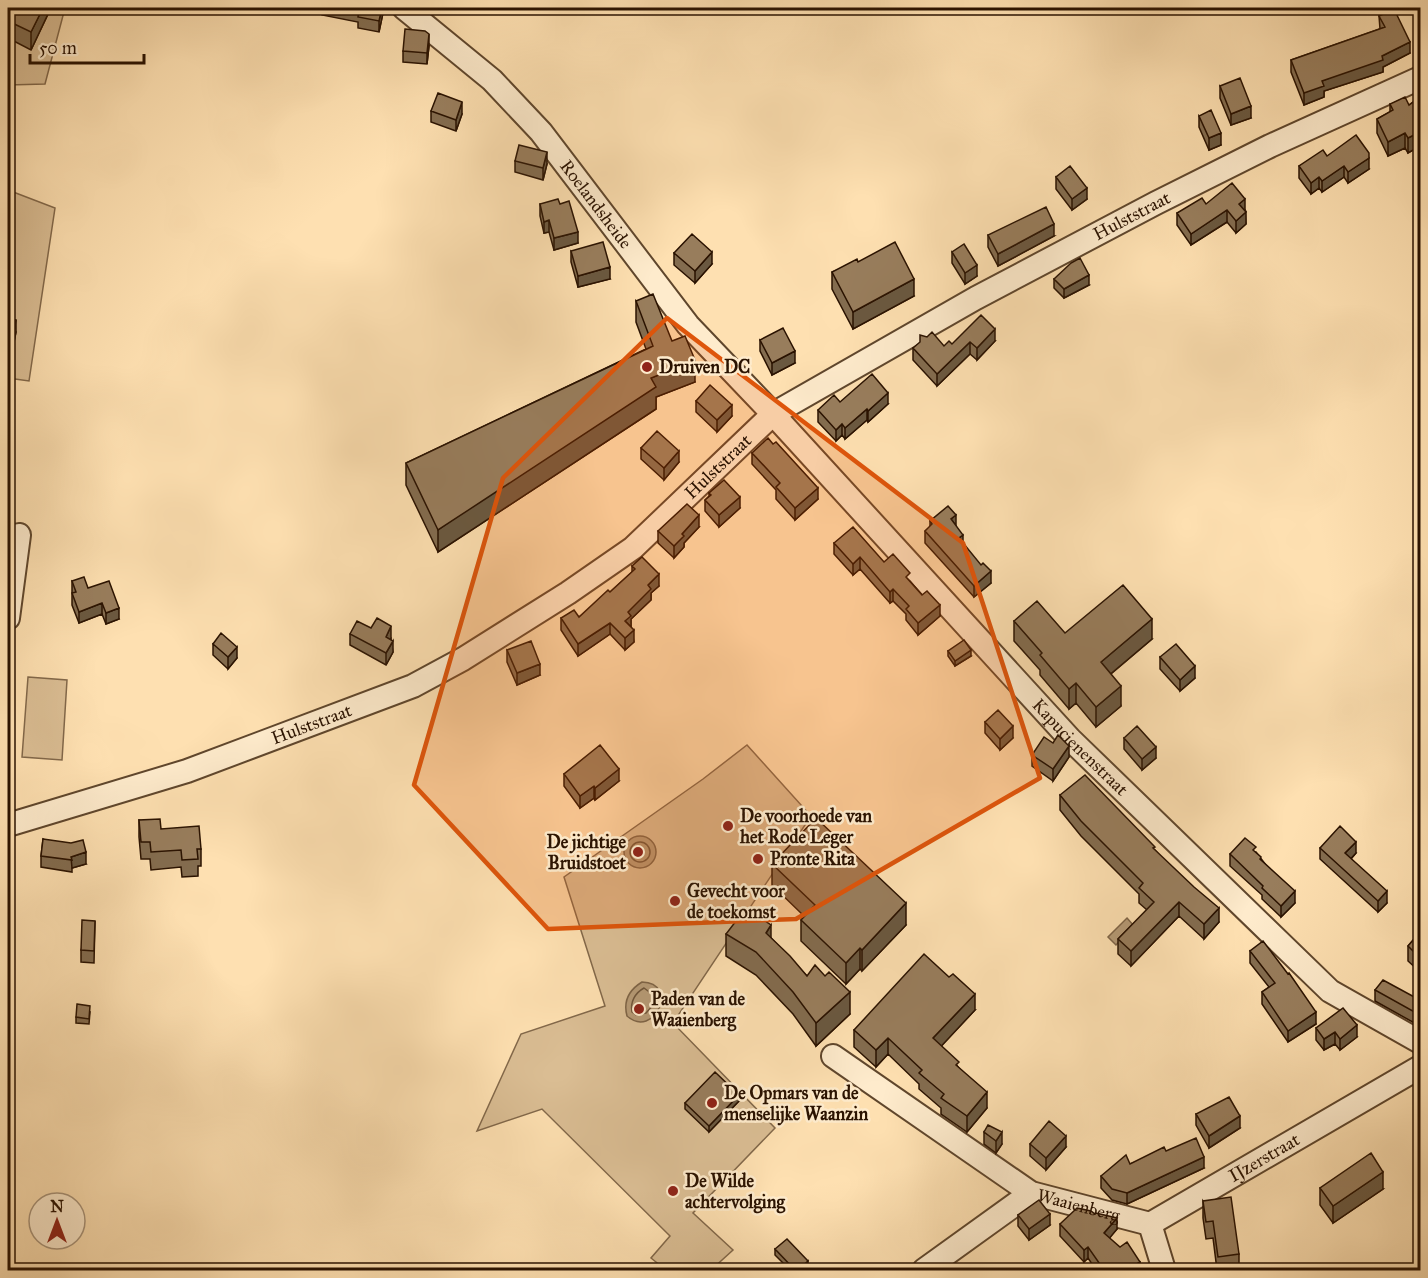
<svg xmlns="http://www.w3.org/2000/svg" width="1428" height="1278" font-family="'IM FELL Great Primer',serif">
<style>
.green{fill:#dabd93;stroke:#82684a;stroke-width:1.5}
.water{fill:#b69a75;stroke:#7e6446;stroke-width:1.5}
.lines{fill:none;stroke-linecap:round;stroke-linejoin:round}
.shore{stroke:#70563a;stroke-width:1.5}
.minor-casing{stroke:#5f462c;stroke-width:26}
.minor{stroke:#feebcc;stroke-width:22}
.wall{fill:#836c4f;stroke:#2a1200;stroke-width:1.5}
.shaded-wall{fill:#6a5840;stroke:#2a1200;stroke-width:1.5}
.building{fill:#987d5c;stroke:#2a1200;stroke-width:1.5}
.marked{fill:#de550b;fill-opacity:0.2;stroke:#de550b;stroke-width:4.5;stroke-linejoin:round}
.poi-dot{fill:#8f2418;stroke:#feebcc;stroke-width:2}
.labels{text-anchor:middle;stroke-width:5;stroke-linejoin:round;paint-order:stroke}
.street-label{font-size:18px;fill:#2a1200;stroke:#feebcc}
.poi-label{font-size:18px;font-weight:bold;fill:#2a1200;stroke:#feebcc;text-anchor:start}
</style>
<rect width="100%" height="100%" fill="#fee0b1"/>
<filter id="stains"><feTurbulence type="fractalNoise" baseFrequency=".00333" numOctaves="4"/><feColorMatrix values="0 0 0 0 .2 0 0 0 0 .09 0 0 0 0 .02 0 0 0 .5 -.17"/></filter>
<radialGradient id="worn" r=".72"><stop offset=".6" stop-color="#630" stop-opacity="0"/><stop offset="1" stop-color="#630" stop-opacity=".3"/></radialGradient>
<path class="green" d="M8,8H65L45,84L8,85Z
M8,190L55,208L29,381L8,378Z
M28,677L67,680L62,760L22,757Z
M747,745L811,816L673,1023L775,1128L693,1213L733,1250L711,1270H666L651,1258L670,1236L542,1109L477,1131L521,1034L605,1006L564,877L703,779Z"/>
<path class="water" d="M624 852a16 16 0 1 1 32 0a16 16 0 1 1-32 0Z
M1127,918L1134,926L1116,945L1108,937Z
M642,982C680,983 654,1040 627,1016C623,1001 629,990 642,982Z"/>
<g class="lines">
<path class="shore" d="M630 852a10 10 0 1 1 20 0a10 10 0 1 1-20 0Z
M644,988L652,994L656,1002L646,1013L636,1015L632,1012C630,1002 635,993 644,988Z"/>
<defs>
<g id="minor">
<path id="s1" d="M404,8L492,80L541,132L688,325L773,414L1070,739L1330,991L1420,1042"/>
<path d="M8,618L19,535"/>
<path id="s2" d="M8,825L187,771L413,686L463,659L568,593L633,548L773,414L976,298L1156,203L1270,146L1420,78"/>
<path id="s3" d="M833,1056L1031,1193L1150,1224"/>
<path id="s4" d="M1150,1224L1420,1067"/>
<path d="M1150,1224L1164,1270"/>
<path d="M924,1270L1031,1193"/>
</g>
</defs>
<use href="#minor" class="minor-casing"/>
<use href="#minor" class="minor"/>
</g>
<path class="wall" d="M8,8H48V14L31,50L8,38Z
M322,8H383V13L379,32L358,28V22L322,15Z
M1379,16L1410,53L1383,67V72L1324,91V97L1304,105L1291,72V60L1380,29Z
M429,46L427,64L403,62V51Z
M1220,86L1251,118L1231,125L1220,98Z
M1420,97V146L1408,153L1405,148L1388,156L1377,133V119L1390,112V104L1409,105Z
M431,111L462,114L456,131L431,122Z
M1199,116L1221,145L1209,150L1199,127Z
M1327,156L1369,169L1348,183L1344,177L1322,192L1319,188L1311,194L1299,178V166Z
M515,161L547,164L543,180L515,172Z
M1056,177L1087,199L1072,210L1056,189Z
M540,204H560L578,243L554,250L549,232L544,233L540,216Z
M1206,204L1245,210L1246,224L1236,233L1227,222L1191,245L1177,225V213Z
M988,235L1054,236L998,266L988,247Z
M571,251L610,279L578,287L571,262Z
M952,252L977,276L965,284L952,263Z
M674,253L712,264L695,283L674,265Z
M858,262L914,296L853,329L832,289V272Z
M1054,279L1089,285L1064,298L1054,288Z
M636,301L695,382L656,397V409L438,552L406,485V463L646,349L636,322Z
M8,319L16,332L13,347L8,346Z
M760,340L795,363L772,375L760,351Z
M995,341L977,360L970,354L937,386L913,360V348L944,346L952,344Z
M696,401L732,416L717,432L696,412Z
M840,402L888,404L868,422L867,420L845,439L842,435L836,441L818,422V410Z
M641,448L679,462L664,480L641,459Z
M752,453L818,499L795,520L776,499V490L752,464Z
M709,493L740,508L719,527L705,511V500L709,496Z
M930,521L956,526L963,543L991,583L974,597L925,543V531L930,527Z
M699,527L684,543V547L674,558L658,543V531Z
M834,543L884,562L910,581L940,616L918,635L906,620V614L893,601L890,603L860,569L853,575L834,554Z
M632,566L659,586L651,593V600L631,619V627L634,642L625,650L610,634L578,656L561,630V618L579,617L610,592L632,572Z
M72,581L88,588L119,619L106,624L102,614L79,623L72,605Z
M1014,621L1065,633L1152,639L1111,674L1121,706L1096,727L1076,703L1069,709L1040,675V670L1014,641Z
M371,628L391,638V639L393,652L386,665L350,645V634Z
M213,644L237,658L228,669L213,655Z
M507,650L540,675L517,685L507,662Z
M948,651L971,656L955,666L948,656Z
M1160,657L1195,678L1180,691L1160,669Z
M985,722L1013,738L1000,750L985,733Z
M1124,738L1156,758L1142,770L1124,749Z
M1053,743L1069,757L1053,781L1032,766V755Z
M564,774L619,781L595,800L594,798L580,808L564,786Z
M1060,795L1155,850L1219,922L1204,939L1179,916L1131,966L1118,954V939L1147,910L1139,903V894L1081,836L1060,810Z
M139,820L161,829L201,849V866H198V876L182,877L181,867L151,870L150,859H141L139,837Z
M43,839L86,864L72,868V872L41,867V856Z
M1320,848L1356,853L1351,859L1387,903L1378,912L1320,859Z
M1256,852L1295,903L1281,917L1262,899V895L1230,866V854Z
M772,864L906,925L862,971L860,969L846,984L801,941V920L804,916L772,885Z
M95,921L94,963L81,962V950Z
M1420,932V972L1408,961V946Z
M726,934L771,938L807,976L850,1014L816,1046L793,1014L756,975L726,956Z
M1250,951L1288,974L1316,1024L1288,1042L1262,1004V992L1269,987L1250,963Z
M1375,990L1418,999V1025L1375,1001Z
M975,1010L941,1046L959,1068L987,1108L967,1132L941,1114V1108L919,1089V1084L888,1054L876,1067L854,1047V1030Z
M90,1012L89,1024L76,1023V1017Z
M1316,1028L1357,1037L1340,1050L1335,1044L1324,1050L1316,1040Z
M739,1101L709,1132L685,1109V1103Z
M1196,1114L1240,1128L1209,1148L1196,1125Z
M984,1132L1002,1144L996,1153L984,1144Z
M1030,1144L1066,1147L1046,1170L1030,1156Z
M1166,1151L1204,1168L1127,1204L1112,1200L1101,1188V1176L1130,1164Z
M1320,1188L1383,1189L1333,1223L1320,1205Z
M1203,1201L1239,1254V1270H1217L1213,1238L1206,1239L1203,1218Z
M1018,1215L1050,1225L1029,1240L1018,1226Z
M1060,1224L1117,1229L1109,1238L1140,1270H1096L1088,1258L1084,1262L1060,1236Z
M775,1249L808,1267L804,1270H790L775,1255Z"/>
<path class="shaded-wall" d="M43,8H48V14L31,50V32Z
M382,8H383V13L379,32V21Z
M429,34V46L427,64V53Z
M1410,42V53L1383,67V72L1324,91V97L1304,105V93L1322,81L1382,56Z
M462,102V114L456,131V120Z
M1251,106V118L1231,125V114Z
M1420,132V146L1408,153V138Z
M1221,133V145L1209,150V138Z
M1405,133V148L1388,156V142Z
M547,152V164L543,180V168Z
M1369,158V169L1348,183V172Z
M1344,166V177L1322,192V181Z
M1319,177V188L1311,194V183Z
M1087,188V199L1072,210V199Z
M1245,199V210L1239,216V204Z
M1227,210V222L1191,245V234Z
M1246,212V224L1236,233V221Z
M549,220V232L544,233V222Z
M1054,224V236L998,266V254Z
M578,232V243L554,250V238Z
M712,252V264L695,283V271Z
M977,265V276L965,284V273Z
M610,267V279L578,287V276Z
M1089,275V285L1064,298V289Z
M914,279V296L853,329V312Z
M16,320V332L13,347V336Z
M995,329V341L977,360V348Z
M970,342V354L937,386V374Z
M795,351V363L772,375V363Z
M695,360V382L656,397V409L438,552V530L651,378Z
M888,393V404L868,422V411Z
M732,405V416L717,432V420Z
M867,409V420L845,439V428Z
M842,424V435L836,441V430Z
M679,451V462L664,480V468Z
M818,488V499L795,520V508Z
M740,497V508L719,527V515Z
M699,515V527L684,543V547L674,558V546L682,534Z
M956,515V526L951,519Z
M963,535V546L959,538Z
M860,557V569L853,575V564Z
M991,571V583L974,597V586Z
M659,574V586L651,593V600L631,619V627L625,621L628,612L648,585Z
M893,589V601L890,603V592Z
M102,603V614L79,623V612Z
M940,605V616L918,635V623Z
M119,608V619L106,624V613Z
M1152,619V639L1101,682V662Z
M610,623V634L578,656V644Z
M391,626V638L386,648V637Z
M634,630V642L625,650V638Z
M393,641V652L386,665V653Z
M237,647V658L228,669V657Z
M971,650V656L955,666V661Z
M540,664V675L517,685V673Z
M1195,666V678L1180,691V680Z
M1076,683V703L1069,709V689Z
M1121,686V706L1096,727V707Z
M1013,726V738L1000,750V739Z
M1069,746V757L1053,781V769Z
M1156,747V758L1142,770V759Z
M619,769V781L595,800V788Z
M594,786V798L580,808V796Z
M1356,842V853L1345,865V853Z
M86,852V864L72,868L71,857Z
M1295,891V903L1281,917V906Z
M1387,891V903L1378,912V901Z
M1179,902V916L1131,966V951Z
M906,903V925L862,971V950Z
M1219,908V922L1204,939V924Z
M771,925V947L766,933Z
M860,948V969L846,984V963Z
M850,992V1014L816,1046V1023Z
M975,994V1010L933,1055V1038Z
M1316,1012V1024L1288,1042V1031Z
M1357,1025V1037L1340,1050V1039Z
M1335,1032V1044L1324,1050V1039Z
M888,1038V1054L876,1067V1050Z
M987,1092V1108L967,1132V1116Z
M739,1095V1101L709,1132V1126Z
M1240,1116V1128L1209,1148V1136Z
M1002,1132V1144L996,1153V1141Z
M1066,1136V1147L1046,1170V1158Z
M1204,1157V1168L1127,1204V1193Z
M1383,1172V1189L1333,1223V1206Z
M1050,1214V1225L1029,1240V1229Z
M1117,1218V1229L1104,1245V1233Z
M1088,1247V1258L1084,1262V1250Z
M808,1261V1267L804,1270H798Z
M1140,1262V1270H1126Z"/>
<path class="building" d="M8,8H43L31,32L8,21Z
M343,8H382L379,21L358,17L359,10Z
M1394,9L1410,42L1382,56L1383,60L1322,81L1324,86L1304,93L1291,60L1385,27L1379,16Z
M405,29L425,31L429,34L427,53L403,51Z
M1240,78L1251,106L1231,114L1220,86Z
M438,93L462,102L456,120L431,111Z
M1405,97L1409,105L1420,97V132L1408,138L1405,133L1388,142L1377,119L1393,110L1390,104Z
M1211,110L1221,133L1209,138L1199,116Z
M1356,135L1369,153V158L1348,172L1344,166L1322,181L1319,177L1311,183L1299,166L1323,150L1327,156Z
M519,145L547,152L543,168L515,161Z
M1070,166L1087,188L1072,199L1056,177Z
M1232,183L1245,199L1239,204L1246,212L1236,221L1227,210L1191,234L1177,213L1202,198L1206,204Z
M558,199L560,204L569,201L578,232L554,238L549,220L544,222L540,204Z
M1046,207L1054,224L998,254L988,235Z
M692,234L712,252L695,271L674,253Z
M603,242L610,267L578,276L571,251Z
M895,242L914,279L853,312L832,272L857,259L858,262Z
M964,244L977,265L965,273L952,252Z
M1080,258L1089,275L1064,289L1054,279L1071,263Z
M653,294L672,341L685,336L695,360L651,378L656,387L438,530L406,463L653,346L636,301Z
M981,315L995,329L977,348L970,342L937,374L913,348L920,342V335L927,337L932,332L944,346L949,341L952,344Z
M8,319L16,320L13,336L8,335Z
M783,328L795,351L772,363L760,340Z
M872,374L888,393L868,411L867,409L845,428L842,424L836,430L818,410L834,395L840,402Z
M710,385L732,405L717,420L696,401Z
M657,431L679,451L664,468L641,448Z
M768,438L773,444L776,442L818,488L795,508L776,487L780,483L752,453Z
M724,480L740,497L719,515L705,500L711,495L709,493Z
M687,504L699,515L682,534L684,536L674,546L658,531Z
M948,506L956,515L951,519L963,535L959,538L981,565L983,563L991,571L974,586L925,531L932,524L930,521Z
M853,527L884,562L893,554L910,573L906,577L922,595L927,591L940,605L918,623L906,609L909,606L893,589L890,592L860,557L853,564L834,543Z
M642,557L659,574L648,585L651,589L628,612L631,616L625,621L634,630L625,638L610,623L578,644L561,618L574,610L579,617L608,590L610,592L635,569L632,566Z
M84,577L88,588L109,581L119,608L106,613L102,603L79,612L72,593L76,592L72,581Z
M1123,585L1152,619L1101,662L1121,686L1096,707L1076,683L1069,689L1040,655L1042,653L1014,621L1037,601L1065,633Z
M377,618L391,626L386,637L393,641L386,653L350,634L357,621L371,628Z
M221,633L237,647L228,657L213,644Z
M964,640L971,650L955,661L948,651Z
M531,641L540,664L517,673L507,650Z
M1176,644L1195,666L1180,680L1160,657Z
M998,710L1013,726L1000,739L985,722Z
M1137,726L1156,747L1142,759L1124,738Z
M1058,735L1069,746L1053,769L1032,755L1044,737L1053,743Z
M600,745L619,769L595,788L594,786L580,796L564,774Z
M1085,775L1155,847L1153,848L1194,887L1219,908L1204,924L1179,902L1131,951L1118,939L1154,902L1139,888L1143,883L1081,821L1060,795Z
M816,818L906,903L862,950L860,948L846,963L801,920L815,905L772,864Z
M160,819L161,829L199,826L201,849H197L198,859L182,860L181,850L151,852L150,842H141L139,820Z
M1340,826L1356,842L1345,853L1387,891L1378,901L1320,848Z
M1245,838L1256,847L1253,850L1261,857L1260,859L1295,891L1281,906L1262,888L1263,886L1230,854Z
M43,839L71,843L83,840L86,852L71,857L72,860L41,856Z
M746,908L771,925L766,933L790,956L807,976L815,965L825,976L829,972L850,992L816,1023L793,992L756,952L726,934Z
M82,920L95,921L94,951L81,950Z
M1420,932V958L1408,946Z
M1263,941L1288,974L1289,973L1316,1012L1288,1031L1262,992L1275,983L1250,951Z
M924,954L949,977L953,974L975,994L933,1038L959,1062L956,1065L987,1092L967,1116L941,1098L944,1094L919,1073L922,1070L888,1038L876,1050L854,1030Z
M1383,980L1418,999V1014L1375,990Z
M77,1004L90,1006L89,1019L76,1017Z
M1343,1008L1357,1025L1340,1039L1335,1032L1324,1039L1316,1028Z
M715,1072L739,1095L709,1126L685,1103Z
M1229,1097L1240,1116L1209,1136L1196,1114Z
M1049,1121L1066,1136L1046,1158L1030,1144Z
M988,1125L1002,1132L996,1141L984,1132Z
M1196,1138L1204,1157L1127,1193L1112,1189L1101,1176L1126,1155L1130,1164L1164,1147L1166,1151Z
M1371,1153L1383,1172L1333,1206L1320,1188Z
M1231,1197L1239,1254L1218,1257L1213,1221L1206,1222L1203,1201Z
M1039,1200L1050,1214L1029,1229L1018,1215Z
M1077,1208L1091,1211L1095,1214L1096,1213L1117,1218L1104,1233L1120,1247L1127,1242L1140,1262L1126,1270H1104L1088,1247L1084,1250L1060,1224Z
M787,1239L808,1261L798,1270H795L775,1249Z"/>
<path class="marked" d="M667,318L963,543L1040,778L796,919L548,929L414,785L503,478Z"/>
<g class="poi-dot">
<circle cx="647" cy="367" r="6"/>
<circle cx="728" cy="826" r="6"/>
<circle cx="638" cy="852" r="6"/>
<circle cx="758" cy="859" r="6"/>
<circle cx="675" cy="901" r="6"/>
<circle cx="639" cy="1009" r="6"/>
<circle cx="712" cy="1103" r="6"/>
<circle cx="673" cy="1191" r="6"/>
</g>
<g class="labels">
<g class="street-label">
<text dy="6" stroke="none"><textPath href="#s1" startOffset="276">Roelandsheide</textPath></text>
<text dy="6" stroke="none"><textPath href="#s2" startOffset="1292">Hulststraat</textPath></text>
<text dy="6" stroke="none"><textPath href="#s2" startOffset="806">Hulststraat</textPath></text>
<text dy="6" stroke="none"><textPath href="#s2" startOffset="320">Hulststraat</textPath></text>
<text dy="6" stroke="none"><textPath href="#s1" startOffset="1004">Kapucienenstraat</textPath></text>
<text dy="6" stroke="none"><textPath href="#s4" startOffset="132">IJzerstraat</textPath></text>
<text dy="6" stroke="none"><textPath href="#s3" startOffset="290">Waaienberg</textPath></text>
</g>
<g class="poi-label">
<text x="659" y="373">Druiven DC</text>
<text x="740" y="822">De voorhoede van<tspan x="740" dy="21">het Rode Leger</tspan></text>
<text x="626" y="848" text-anchor="end">De jichtige<tspan x="626" dy="21">Bruidstoet</tspan></text>
<text x="770" y="865">Pronte Rita</text>
<text x="687" y="897">Gevecht voor<tspan x="687" dy="21">de toekomst</tspan></text>
<text x="651" y="1005">Paden van de<tspan x="651" dy="21">Waaienberg</tspan></text>
<text x="724" y="1099">De Opmars van de<tspan x="724" dy="21">menselijke Waanzin</tspan></text>
<text x="685" y="1187">De Wilde<tspan x="685" dy="21">achtervolging</tspan></text>
</g>
</g>
<rect width="1428" height="1278" fill="none" stroke="#fee0b1" stroke-width="30"/>
<rect x="9" y="9" width="1410" height="1260" fill="none" stroke="#2a1200" stroke-width="3"/>
<rect x="15" y="15" width="1398" height="1248" fill="none" stroke="#2a1200" stroke-width="1.5"/>
<g transform="translate(57 1221)"><circle r="28" fill="#feebcc" stroke="#a9947a" stroke-width="1.5"/>
<path d="M0-4.5L10 22L0 15L-10 22Z" fill="#8f2418"/>
<text y="-9" font-size="16" font-weight="bold" text-anchor="middle" fill="#2a1200">N</text>
</g>
<path d="M30 54v9h114v-9" fill="none" stroke="#2a1200" stroke-width="3"/>
<text x="39" y="54" font-size="18" fill="#2a1200" stroke="#feebcc" stroke-width="4.5" paint-order="stroke">50 m</text>
<rect width="100%" height="100%" filter="url(#stains)"/>
<rect width="100%" height="100%" fill="url(#worn)"/>
</svg>
